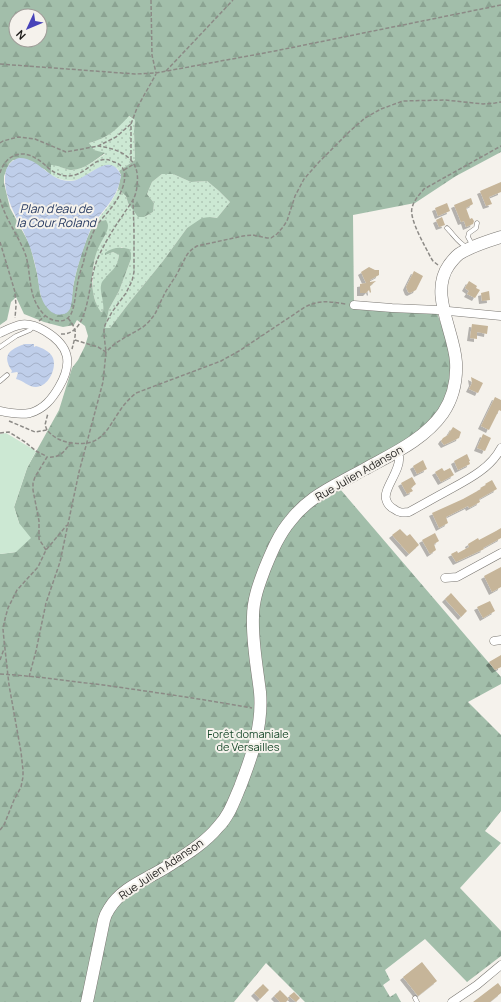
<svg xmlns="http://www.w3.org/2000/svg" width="501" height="1002" font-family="Manrope,sans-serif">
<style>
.grass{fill:url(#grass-dots)}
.forest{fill:url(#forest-firs);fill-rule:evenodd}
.green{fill:#cce8d3}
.water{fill:url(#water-waves)}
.building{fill:#c6b599;filter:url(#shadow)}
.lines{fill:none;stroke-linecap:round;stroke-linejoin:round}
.service-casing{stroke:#7a7772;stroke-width:5}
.minor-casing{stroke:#7a7772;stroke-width:9}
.secondary-casing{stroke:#7a7772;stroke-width:13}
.path{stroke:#8c8a86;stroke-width:1.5;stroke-dasharray:4 2;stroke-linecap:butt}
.service{stroke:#fff;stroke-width:4}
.minor{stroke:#fff;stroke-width:8}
.secondary{stroke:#fff;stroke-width:12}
.labels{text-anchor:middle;stroke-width:4;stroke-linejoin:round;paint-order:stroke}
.street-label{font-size:11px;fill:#1d1c1a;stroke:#f5f2ec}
.park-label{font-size:11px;fill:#19492b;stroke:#f5f2ec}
.water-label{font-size:12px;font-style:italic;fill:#273a61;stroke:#f5f2ec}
</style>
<defs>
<pattern id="grass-dots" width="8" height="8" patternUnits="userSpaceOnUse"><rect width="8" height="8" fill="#cce8d3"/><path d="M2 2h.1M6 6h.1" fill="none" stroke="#afc6b5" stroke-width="1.8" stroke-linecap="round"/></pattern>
<pattern id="forest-firs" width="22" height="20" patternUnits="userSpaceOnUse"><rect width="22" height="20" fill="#a2beaa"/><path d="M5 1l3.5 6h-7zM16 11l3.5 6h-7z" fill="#8ba392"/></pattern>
<pattern id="water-waves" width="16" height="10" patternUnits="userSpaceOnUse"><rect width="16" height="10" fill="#bfceea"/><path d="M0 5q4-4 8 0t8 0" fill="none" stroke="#a4b0c8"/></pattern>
<filter id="shadow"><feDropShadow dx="-3" dy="3" stdDeviation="0" flood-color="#0004"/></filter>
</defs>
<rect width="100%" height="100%" fill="#f5f2ec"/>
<path class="grass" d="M128,116L135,120L134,131L135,160L119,171L117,168C110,169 102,168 95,170C91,171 87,175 84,177C73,183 61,181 51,175V164C58,165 64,169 70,170C83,171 95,160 105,154L93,150L89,143C108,138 116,130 128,116Z
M162,174H173L191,182L207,181L219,191L230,202L217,218L210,217L187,228L163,261L129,303L110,328H104L109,309L119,291L131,259L122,247L105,255L113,252L119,255L118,261L116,267L109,274L101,291L104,306L103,311L101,312L97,307L93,293V273L96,252L100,242L105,236L106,220L95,222C104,212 112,202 118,189L126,196L128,203L144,217L153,212L154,203L147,194L152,182Z"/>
<path class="forest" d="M0,0H501V152L456,176L415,203L353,215L354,308L436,310L445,335L453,373L440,412L410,439L334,479L340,489L501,677V684L468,702L501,735V811L485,831L501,843L460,888L501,931V956L467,982L425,939L385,970L390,980L383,985L390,997L396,993L401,1002H305L266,963L234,1002H0V554L16,552L19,523L14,507L27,468L59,410L72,368L78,360L85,346L88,336L85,326L77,320L74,325L63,327L59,326L44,322L24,314L16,297L11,302L7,320L0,325ZM16,16H40V40H16ZM129,116L135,120L134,131L135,160L119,171L121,175L118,189L126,196L128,203L138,217H144L153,212L154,203L147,194L152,182L162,174H173L191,182L207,181L219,191L230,202L217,218L210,217L202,218L187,228L163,261L129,303L110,328H105L109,309L119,291L131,259V253L129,249C120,247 113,247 105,253V255L113,252L119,255C117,268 114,268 106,277C105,279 103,280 102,282C98,291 105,301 103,311L101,312C89,297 91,268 97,251C99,244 108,233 108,226C108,224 107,222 106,220L95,222C85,239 78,263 74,282C72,290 72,299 70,307L41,297L37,273L30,245L10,208L4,183V176L7,169L9,164L13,160L44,169L51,175V165C58,165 64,169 70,170C83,171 95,160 105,153L94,150L89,143C108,138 116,130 129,116Z"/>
<path class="green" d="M6,433L36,451L27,468L14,507L19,523L31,538L16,552L0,554V434Z"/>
<path class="water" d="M19,158C39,157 49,182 71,181C88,180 109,149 121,175C118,197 107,205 95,222C89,230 87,240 83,250C80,260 76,271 74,282C72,291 73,301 70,309C68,312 66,314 63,314C56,317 49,311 45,305C39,296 39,284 37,273C35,264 33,255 30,247C22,223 0,197 6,170C9,164 12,160 19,158Z
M25,344H34V347L36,346C42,348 50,351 53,358C57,369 48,387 36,387C28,387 23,380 16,379L18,373L17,372L11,373L12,371C1,355 10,349 25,344Z"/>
<path class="building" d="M501,182V192L489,197L492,204L486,206L480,191Z
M471,198L473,204L466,208L470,219L472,218L474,221L473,224L466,227L464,221L461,222L454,205Z
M447,203L450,211L438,216L435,208Z
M442,217L445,225L439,227L436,220Z
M369,267L375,270H379V275L370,280V282L376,281L370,286L371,292L370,293L369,290L366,293H360V284L366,283L361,272Z
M414,271L423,276L416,290L410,293L408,292L406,287Z
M469,281L477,286L476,288L480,290L475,298L467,294L469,291L465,288Z
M489,291L490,300L482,301L481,293Z
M472,324L488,326L487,334L477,332V339L470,338Z
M471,377L483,383L478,393L469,389L472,383Z
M495,397L501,400V411L499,410L489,430L481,426Z
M453,427L461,432L459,438L444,445L441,441L443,438L448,435Z
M483,434L491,438L485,451L477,448Z
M467,454L470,461H469L470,464L458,470L454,461Z
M423,460L427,469L417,474L413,466Z
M442,468L444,471L450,468L454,475L441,482L435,472Z
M412,477L416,484L411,488L413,491L407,494L401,483Z
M492,480L497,489L479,499L480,502L469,508L468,506L446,517L448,523L439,528L432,513L463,499L481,489L480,488L486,485L485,484Z
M501,528V538L483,548L484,549L456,562L451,554L457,551L458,553L469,547L468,544L478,538L479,540L496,531Z
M400,529L407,536L410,534L419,545L409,554L392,535Z
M435,533L439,541L434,544L436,550L430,554L422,540Z
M501,567V587L492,592L484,576Z
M451,593L467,611L461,617L445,599Z
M490,601L495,611L483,618L477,607Z
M501,655V667L495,670L489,662Z
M422,962L437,981L418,996L403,977Z
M498,983L501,987V993L490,1002H473Z
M263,984L269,990L260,999L254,993Z
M280,990L289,999L286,1002H280L274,996Z
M294,992L300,998L296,1002L289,996Z"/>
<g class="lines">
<defs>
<path id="service" d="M447,228C453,234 460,245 467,247
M473,246L468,237L469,233L476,228L477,223
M0,347L16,336L30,330L33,326
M0,381L7,375
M415,998L417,1002"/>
<path id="minor" d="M354,305L392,308L438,310L501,316
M0,333C18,324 26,320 45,331C70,346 73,363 59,387C52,399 44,409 30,413C21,415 9,413 0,411
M397,451C397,452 399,456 399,457C401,470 383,489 386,499C387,503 390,507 394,509C399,513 403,513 409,512C422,505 434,498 447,491C467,480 490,469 501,448
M445,578L457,577L501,553
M494,641L501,640
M452,1002L477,985L501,965"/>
<path id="secondary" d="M87,1002L104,920C105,916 107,912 109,909C122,887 148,879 168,866C185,855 205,843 218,827C229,816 234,801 240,787C252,756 263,725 260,692C257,667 252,642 253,617C253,599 259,584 265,568C272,551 279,534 291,520C304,503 322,492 341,482C349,478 357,473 365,469C392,454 424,440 443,413C453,398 457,380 456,362C454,331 429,293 449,265C452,261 455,257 459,254C470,247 488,241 501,237"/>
</defs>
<use href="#service" class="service-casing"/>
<use href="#minor" class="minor-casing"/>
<use href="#secondary" class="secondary-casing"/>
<path class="path" d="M151,0L152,55L156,73
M0,64L135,74L156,73L275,51L501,5
M166,71L233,0
M0,143L3,141L18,137L35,139L66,152L98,146L116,137L131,124
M131,160V124L137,108L156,74
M124,170L134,164
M0,173C5,156 21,148 37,159C44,163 49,170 56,173C64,177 72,177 80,173C92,167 99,154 114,162C118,163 122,166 123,169C129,180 118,200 111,208C106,215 100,220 96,227C90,238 86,251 83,264C80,272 78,279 77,287C75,296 75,305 71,314C68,319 64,321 59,321C47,321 39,310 35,301C29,287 30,270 26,256C19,236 5,219 0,199
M0,242L15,292L16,306L15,318
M438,265L433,261L431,258C425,246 409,219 412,208C414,200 419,195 424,189L501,146
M68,318C78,331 76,333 72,349
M39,321L45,316
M61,334C86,336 88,294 92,278C93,272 95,266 97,260C104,244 113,229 123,215C126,210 130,205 133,200C135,196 137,190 137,185C141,159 121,149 98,146
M75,340L98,347L106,352C111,347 115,343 121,340C131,333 144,329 151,319C157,313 159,304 163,297C167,288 174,280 179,270C186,259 184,254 197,246L243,236L253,235L267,238H271L277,234L283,227L287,221L295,196L304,179L319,162L350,131L365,118L381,109L403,101L445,100L483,104L495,103L501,102
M9,421L35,432L47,430C54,438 62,442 73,443C102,447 107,429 121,409C125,403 130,398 136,393L221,361L239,351L305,307C321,299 329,302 346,304
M47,430L45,425L48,413
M0,433L9,432L25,442L36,451L46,456
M46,550L39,539V521L33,490V483L35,477L47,457C59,458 64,453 70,443
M0,660L4,649
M0,674C35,676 69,681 103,685C153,692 202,699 252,708
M29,677L36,651L46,603L60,562L79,472L103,382L106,352L104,335V330L105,325L112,312L126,293L132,281L134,272V231L133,200
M0,830L4,825L14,800L21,787L23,777V770L21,752L9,685L4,640L3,629L5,619L8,608L17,590L38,567L46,550L67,525"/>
<use href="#service" class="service"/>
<use href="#minor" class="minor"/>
<use href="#secondary" class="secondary"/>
</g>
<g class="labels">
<g class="street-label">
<text transform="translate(359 473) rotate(-30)" y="4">Rue Julien Adanson</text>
<text transform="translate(161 869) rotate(-34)" y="4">Rue Julien Adanson</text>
</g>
<g class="park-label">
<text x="248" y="738">Forêt domaniale<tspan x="248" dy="13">de Versailles</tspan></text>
</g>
<g class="water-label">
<text x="56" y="213">Plan d'eau de<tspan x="56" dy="14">la Cour Roland</tspan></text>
</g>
</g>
<g transform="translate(28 28) rotate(226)"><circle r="19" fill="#f5f2ec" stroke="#9f9c98"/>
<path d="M0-3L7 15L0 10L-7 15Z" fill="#4743b9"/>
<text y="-6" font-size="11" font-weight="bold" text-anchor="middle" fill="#1d1c1a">N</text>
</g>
</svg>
